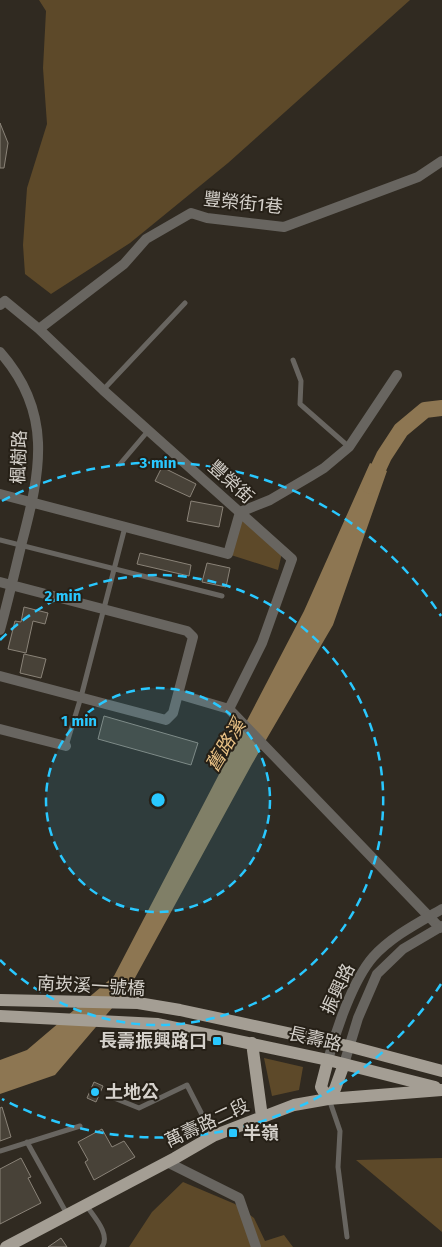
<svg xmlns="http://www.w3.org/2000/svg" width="442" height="1247" font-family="'Fira Sans','Noto Sans TC',sans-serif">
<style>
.green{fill:#5d4929}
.water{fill:#8d7652}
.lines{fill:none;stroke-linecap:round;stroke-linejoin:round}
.river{stroke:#8d7652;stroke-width:16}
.building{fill:#484238;stroke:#8a8378}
.service{stroke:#686560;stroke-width:5}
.minor{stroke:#686560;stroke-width:10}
.tertiary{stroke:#686560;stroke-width:10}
.primary{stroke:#a49e94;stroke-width:12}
.ring{fill:none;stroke:#29c8ff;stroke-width:2.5;stroke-dasharray:9 6}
.poi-dot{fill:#29c8ff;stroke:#262017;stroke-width:2}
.labels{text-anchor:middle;stroke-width:4;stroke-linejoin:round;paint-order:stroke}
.street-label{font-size:18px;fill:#d5d1cb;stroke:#262017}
.poi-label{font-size:18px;font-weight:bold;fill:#d5d1cb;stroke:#262017;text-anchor:start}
.water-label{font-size:19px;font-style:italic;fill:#e8c185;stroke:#262017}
.centre{fill:#29c8ff;stroke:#262017;stroke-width:2.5}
.ring-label{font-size:15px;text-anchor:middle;font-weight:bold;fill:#29c8ff;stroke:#262017;stroke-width:4;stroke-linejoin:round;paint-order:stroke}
</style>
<rect width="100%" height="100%" fill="#302a21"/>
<path class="green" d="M39,0H410L228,163L130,243L51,294L25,274L23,245L27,188L47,124L43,68L46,11Z
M242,514L282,553L278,570L231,555Z
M264,1058L303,1067L299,1090L272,1096Z
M442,1158V1232L356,1160Z
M183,1182L235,1204L254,1218L265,1241L284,1235L293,1247H129L152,1212Z"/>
<path class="water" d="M370,463L387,471L333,625L252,764L130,987L55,1075L0,1094V1060L27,1050L114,976L304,611Z"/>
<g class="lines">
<path class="river" d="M370,486L384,456L401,430L425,410L442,408"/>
</g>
<path class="building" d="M0,123L8,143L4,168H0Z
M162,467L196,484L190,497L155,481Z
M191,501L223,507L219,527L187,521Z
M140,553L191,565L189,576L137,564Z
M207,563L230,568L226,587L202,582Z
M24,607L48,613L45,624L33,621L26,653L8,649L15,621L21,622Z
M24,654L46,659L41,678L20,673Z
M104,716L198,743L191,765L98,739Z
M94,1082L103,1086L96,1102L87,1098Z
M2,1107L11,1137L0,1141V1108Z
M102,1129L112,1147L124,1141L135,1157L94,1180L85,1162L88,1160L78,1142Z
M21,1158L31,1177L28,1178L41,1203L0,1224V1169Z
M61,1238L67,1247H48Z"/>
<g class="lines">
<path class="service" d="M293,360L301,381L300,404L349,447
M103,390L185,303
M120,464L148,431
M0,540L222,596
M66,746L81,697L125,527
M114,1098L139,1108L187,1085L213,1136
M329,1099L340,1131L338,1167L347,1237
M27,1142L67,1214
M0,1151L80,1126
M86,1205C93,1216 111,1234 102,1247"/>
<path class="minor" d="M0,305L5,301L39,329L103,390L292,559L262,643L229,709
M39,329L124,264L146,239L191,213L207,218L284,227L418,177L442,161
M0,352C53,412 41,470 22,542C15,571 8,601 0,630
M0,494L228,554L240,512L270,500L311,476L324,468L349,447L397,375
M0,582L187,631L193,637L173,713L166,720L0,676
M178,694L229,709L440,928
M0,729L66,746
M167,1162L239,1198L256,1247"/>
<path class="tertiary" d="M328,1060C336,1030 353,980 373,957C392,936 418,923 442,909
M344,1064L358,1018L377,974L403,949L442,926"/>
<path class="primary" d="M0,1000L138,1003L180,1010L348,1046L442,1071
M0,1016L158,1024L328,1060L435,1087
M252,1043L262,1117
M328,1099L321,1087L328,1060
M328,1099L335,1089L344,1064
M6,1247L175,1158L213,1136L294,1105L328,1099L442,1090"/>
</g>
<circle cx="158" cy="800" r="112" fill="#29c8ff" fill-opacity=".12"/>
<g class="ring">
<circle cx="158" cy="800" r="112"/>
<path d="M0 640A225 225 0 1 1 0 960"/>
<path d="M441 984A337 337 0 0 1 2 1099M2 501A337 337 0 0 1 441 616"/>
</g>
<g class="poi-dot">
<rect x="212" y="1036" width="10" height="10" rx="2.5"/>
<circle cx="95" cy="1092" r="5"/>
<rect x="228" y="1128" width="10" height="10" rx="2.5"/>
</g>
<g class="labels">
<g class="street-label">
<text transform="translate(243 203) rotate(6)" y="6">豐榮街1巷</text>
<text transform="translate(19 457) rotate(-88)" y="6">楓樹路</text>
<text transform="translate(231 482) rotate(42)" y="6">豐榮街</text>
<text transform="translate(91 986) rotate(3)" y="6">南崁溪一號橋</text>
<text transform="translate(338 989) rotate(-65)" y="6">振興路</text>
<text transform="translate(315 1039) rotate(13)" y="6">長壽路</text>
<text transform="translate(207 1123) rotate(-25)" y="6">萬壽路二段</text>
</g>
<g class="poi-label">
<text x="207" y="1047" text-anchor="end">長壽振興路口</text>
<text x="105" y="1098">土地公</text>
<text x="243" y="1139">半嶺</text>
</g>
<g class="water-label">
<text transform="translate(225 745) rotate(-59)" y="7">舊路溪</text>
</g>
</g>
<circle cx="158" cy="800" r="8" class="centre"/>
<g class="ring-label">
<text x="158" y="468">3 min</text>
<text x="63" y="601">2 min</text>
<text x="79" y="726">1 min</text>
</g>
</svg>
